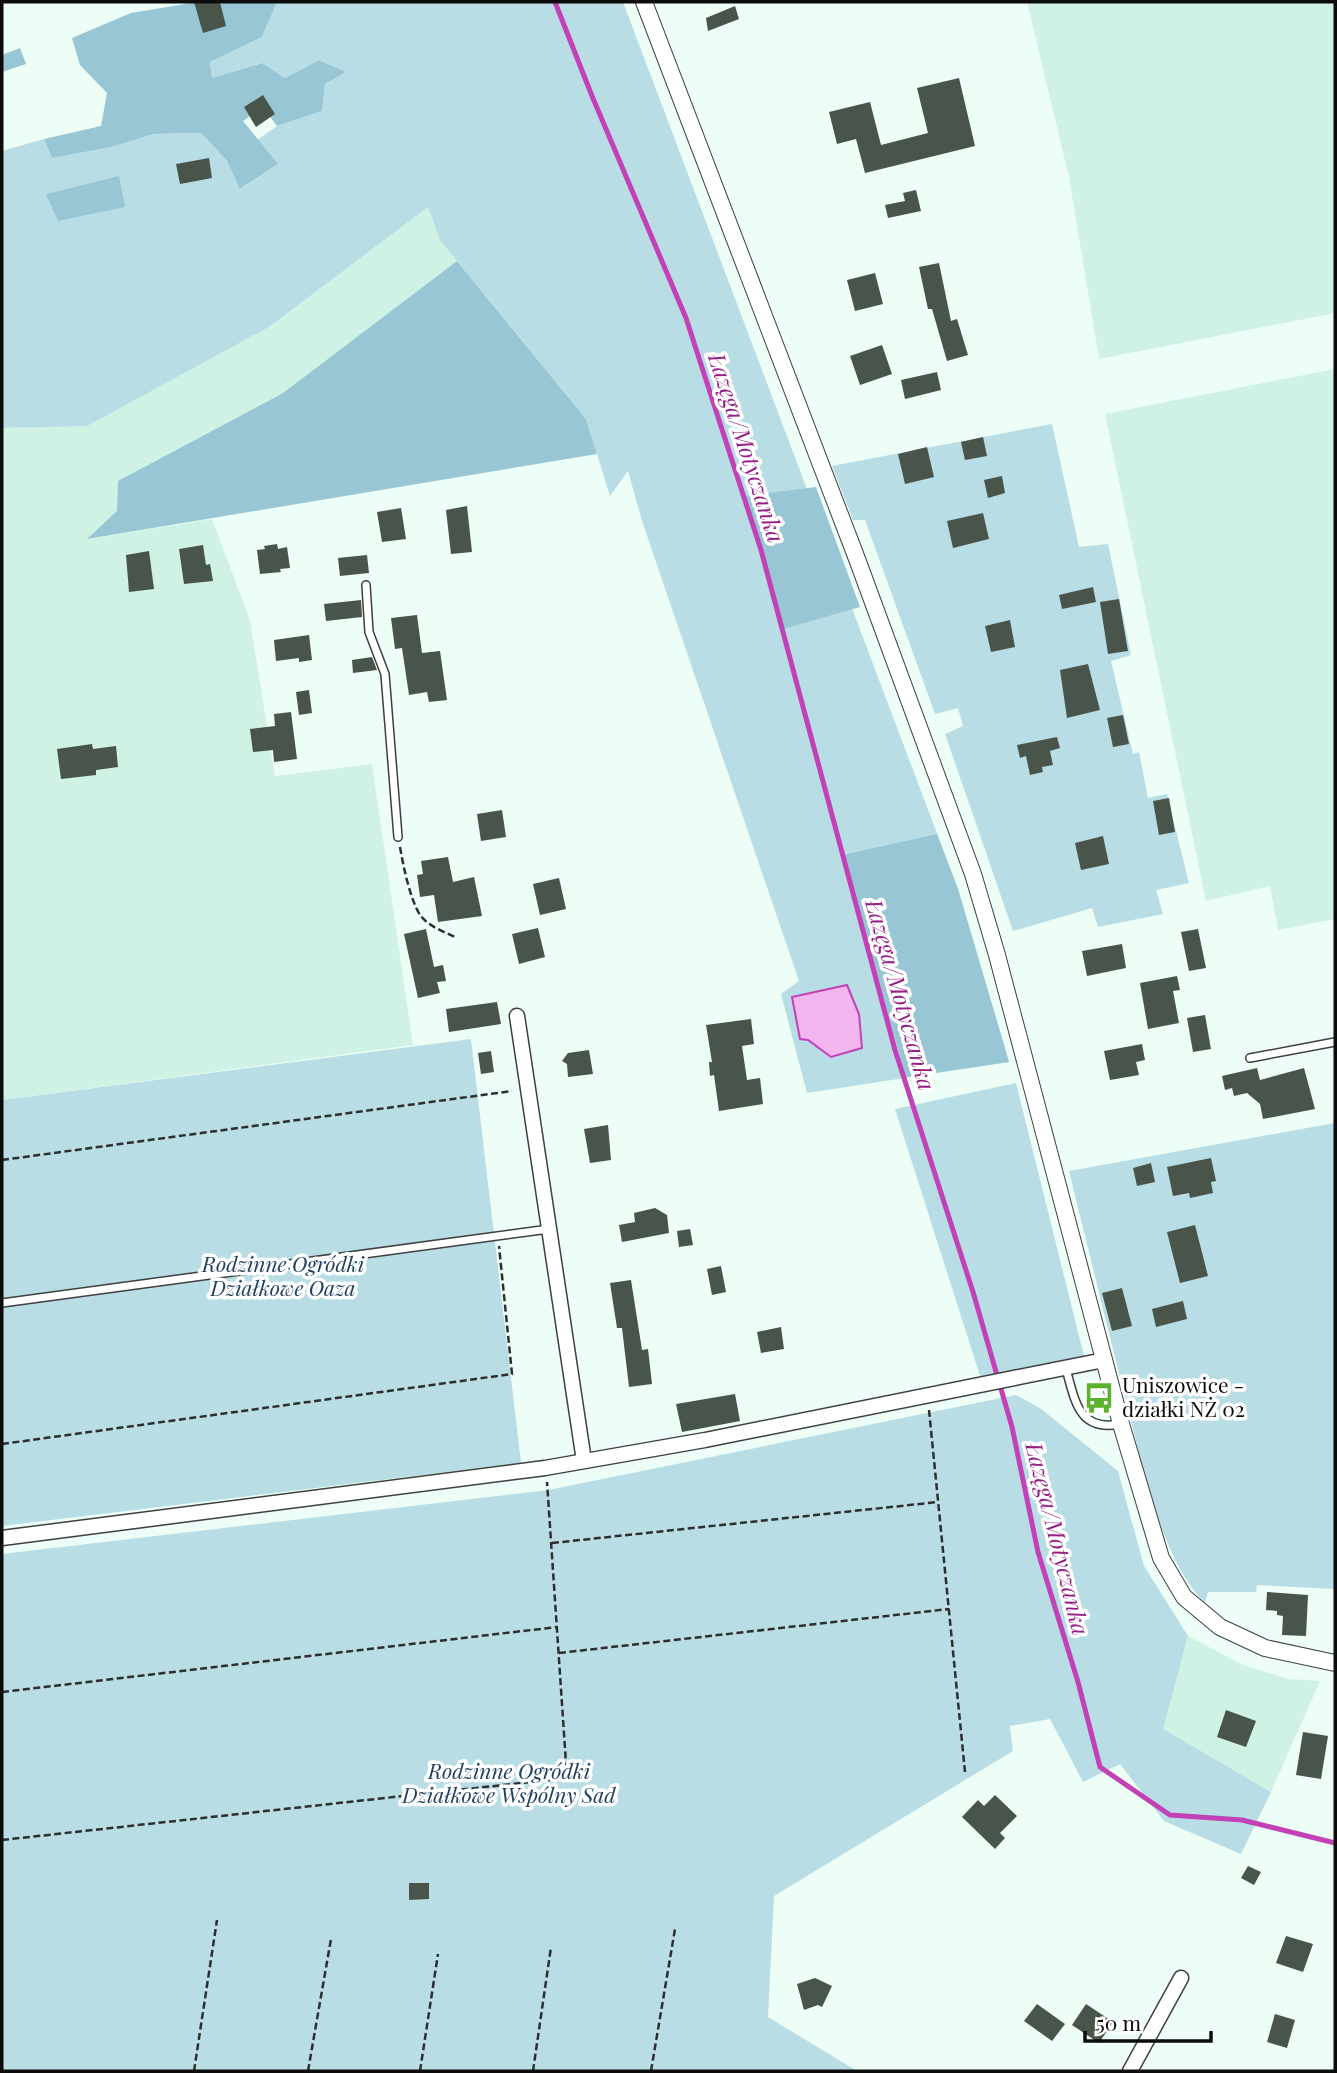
<svg xmlns="http://www.w3.org/2000/svg" width="1337" height="2073" font-family="'Playfair Display',serif">
<style>
.farmland{fill:#cff2e4}
.green{fill:#b9dde5}
.forest{fill:#99c6d5}
.water{fill:#f2b5ed;stroke:#c341b6;stroke-width:2}
.lines{fill:none;stroke-linecap:round;stroke-linejoin:round}
.stream{stroke:#c341b6;stroke-width:5}
.building{fill:#49544a}
.service-casing{stroke:#3f3f3f;stroke-width:10}
.minor-casing{stroke:#3f3f3f;stroke-width:17}
.tertiary-casing{stroke:#3f3f3f;stroke-width:18}
.path{stroke:#2e2e2e;stroke-width:2.5;stroke-dasharray:7 3.5;stroke-linecap:butt}
.service{stroke:#fff;stroke-width:7}
.minor{stroke:#fff;stroke-width:14}
.tertiary{stroke:#fff;stroke-width:16}
.labels{text-anchor:middle;stroke-width:7;stroke-linejoin:round;paint-order:stroke}
.park-label{font-size:21px;font-style:italic;fill:#21405f;stroke:#fff}
.poi-label{font-size:21px;fill:#0c0c0c;stroke:#fff;text-anchor:start}
.water-label{font-size:23px;font-style:italic;fill:#951f84;stroke:#fff}
</style>
<rect width="100%" height="100%" fill="#ecfef5"/>
<path class="farmland" d="M1027,2H1335V313L1099,359L1069,177Z
M428,207L457,261L283,393L119,481L117,511L89,539L212,519L250,620L275,776L372,764L413,1045L2,1100V428L87,425L269,327Z
M1335,369V919L1278,930L1270,886L1206,901L1105,414Z
M1188,1636L1243,1665L1289,1679L1320,1681L1271,1792L1162,1729Z"/>
<path class="green" d="M277,2H623L958,889L1009,1062L807,1093L781,994L799,981L642,521L628,471L610,496L586,419L440,240L428,207L269,327L87,426L2,428V151L44,139L52,158L112,147L154,134L201,133L227,161L241,189L278,164L257,140L277,126L322,111L325,84L345,72L319,60L285,78L261,63L212,78L210,62L262,37Z
M1052,424L1079,547L1108,544L1131,655L1111,661L1133,754L1139,752L1148,798L1167,794L1189,883L1156,890L1163,914L1098,927L1092,908L1013,931L945,734L963,726L958,708L935,714L865,520H853L832,466Z
M471,1039L521,1463L2,1526V1100Z
M1016,1083L1084,1356L981,1379L895,1109Z
M1335,1123V1589L1257,1585L1256,1592H1208L1205,1603C1159,1558 1139,1451 1123,1389C1105,1317 1087,1244 1069,1171Z
M1016,1395L1040,1408L1118,1471L1144,1566L1188,1636L1163,1729L1271,1792L1241,1854L1164,1821L1120,1764L1083,1782L1050,1719L1010,1726L1009,1720L1013,1751L774,1896L768,2017L857,2071H2V1554L548,1490Z"/>
<path class="forest" d="M197,2H277L262,37L210,62L212,78L262,63L285,78L319,60L346,72L325,84L322,111L277,126L263,107L243,121L278,164L240,189L227,161L201,133L154,134L112,147L52,158L44,139L101,126L107,93L80,65L72,38L131,13Z
M20,48L26,64L2,72V55Z
M119,176L125,207L58,221L46,194Z
M457,261L586,419L597,454L87,539L117,511L118,481L283,393Z
M816,487L860,607L783,629L744,496Z
M937,834L958,889L1009,1062L906,1077L843,855Z"/>
<path class="water" d="M847,985L859,1014L862,1048L831,1057L808,1040L800,1039L792,997Z"/>
<g class="lines">
<path class="stream" d="M555,2L592,96L686,318L761,550L895,1050L973,1292L1012,1427L1038,1552L1078,1682L1100,1767L1170,1815L1242,1820L1335,1843"/>
</g>
<path class="building" d="M194,2H220L226,26L203,33Z
M735,6L739,19L708,31L706,18Z
M959,78L975,146L865,173L856,139L837,144L829,112L870,102L881,145L928,133L917,88Z
M263,95L275,114L256,127L244,107Z
M209,158L212,178L180,184L176,164Z
M916,190L921,211L888,218L885,205L905,201L903,193Z
M939,263L951,321L957,319L968,355L947,361L932,309H928L919,267Z
M875,273L883,304L855,311L847,280Z
M882,345L892,374L860,385L850,356Z
M937,372L941,390L905,399L901,380Z
M983,437L987,456L965,460L961,442Z
M927,447L934,477L905,484L898,454Z
M1002,476L1005,493L988,498L984,480Z
M467,506L472,552L451,554L446,510Z
M401,508L406,539L382,542L377,512Z
M983,513L989,539L953,548L947,521Z
M277,544L278,549L287,547L290,568L280,569L281,572L260,574L257,550L265,549L264,546Z
M203,545L206,565L210,564L213,581L184,584L179,549Z
M149,551L154,589L129,592L126,555Z
M367,555L369,573L340,576L338,558Z
M1093,587L1096,602L1062,609L1059,595Z
M1119,599L1128,651L1108,654L1100,602Z
M361,600L362,617L326,621L324,604Z
M417,615L422,653L440,651L447,700L429,702L427,692L409,695L402,648L395,649L391,618Z
M1010,620L1015,647L991,652L985,626Z
M309,635L312,660L299,662V658L276,661L274,640Z
M372,657L377,670L353,673L352,660Z
M1088,664L1100,710L1067,718L1060,670Z
M309,690L312,713L299,715L296,692Z
M291,712L297,759L274,762L273,750L253,752L250,729L275,726L274,714Z
M1123,715L1129,744L1113,747L1107,718Z
M1057,737L1060,748L1050,751L1053,765L1042,767L1043,772L1030,775L1026,756L1020,758L1017,745Z
M92,744L93,749L116,746L118,767L96,770V775L61,779L57,749Z
M1169,798L1175,832L1159,835L1153,801Z
M502,810L506,837L481,841L477,814Z
M1103,836L1109,864L1081,870L1075,843Z
M448,857L453,882L474,877L482,916L438,922L434,895L420,897L417,875L423,874L421,861Z
M559,878L566,909L540,915L533,884Z
M538,928L545,957L519,964L512,934Z
M426,929L434,967L443,965L446,981L437,982L440,993L418,998L404,934Z
M1198,929L1206,968L1189,971L1181,932Z
M1122,944L1126,968L1087,976L1082,951Z
M1177,976L1180,990L1173,991L1179,1023L1148,1029L1140,983Z
M497,1002L501,1024L449,1032L446,1009Z
M1205,1015L1211,1049L1193,1052L1187,1018Z
M751,1019L754,1044L742,1046L747,1080L760,1078L763,1104L719,1111L714,1075L710,1076L709,1062H712L706,1025Z
M1142,1044L1145,1060L1136,1062L1139,1075L1110,1080L1104,1051Z
M589,1050L593,1074L568,1077L567,1064L562,1061L568,1053Z
M491,1051L494,1072L481,1074L478,1053Z
M1257,1068L1260,1080L1304,1068L1315,1109L1263,1119L1260,1104L1247,1093L1234,1096L1232,1088L1225,1090L1222,1076Z
M608,1125L611,1160L590,1163L584,1129Z
M1211,1158L1216,1181L1211,1182L1213,1193L1190,1198L1189,1193L1173,1196L1167,1167Z
M1151,1163L1155,1182L1137,1186L1133,1168Z
M655,1208L667,1215L669,1233L622,1242L619,1225L635,1222L634,1213Z
M1195,1225L1208,1276L1180,1283L1167,1232Z
M690,1229L693,1245L679,1247L677,1231Z
M721,1266L726,1292L712,1295L707,1269Z
M631,1280L642,1350L648,1349L652,1384L629,1387L622,1328H617L610,1283Z
M1122,1288L1132,1326L1112,1331L1102,1293Z
M1183,1301L1187,1319L1156,1327L1152,1309Z
M781,1327L784,1349L761,1353L757,1332Z
M735,1394L740,1421L682,1432L676,1404Z
M1267,1592L1308,1595L1306,1636L1282,1635L1283,1616L1277,1615V1611L1266,1610Z
M1226,1710L1256,1721L1246,1747L1217,1737Z
M1303,1732L1328,1736L1321,1779L1296,1775Z
M995,1795L1017,1816L1000,1833L1005,1838L995,1849L962,1817L978,1800L984,1806Z
M1248,1866L1261,1872L1254,1885L1241,1878Z
M409,1883H429V1899L409,1900Z
M1286,1936L1313,1944L1303,1972L1276,1963Z
M815,1978L832,1986L822,2007L818,2005L804,2010L797,1984Z
M1037,2004L1065,2024L1052,2041L1024,2021Z
M1086,2004L1113,2022L1099,2043L1072,2025Z
M1275,2014L1295,2020L1287,2048L1267,2042Z"/>
<g class="lines">
<defs>
<path id="service" d="M366,585L369,632L385,674L398,837
M1250,1058L1335,1042
M2,1303L549,1229
M1066,1369C1075,1400 1078,1432 1120,1424"/>
<path id="minor" d="M517,1016L584,1461
M2,1538L545,1468L705,1440L1104,1360
M1130,2071L1181,1978"/>
<path id="tertiary" d="M644,2L857,559L973,874L997,955L1121,1424L1161,1558L1184,1597L1220,1627L1265,1648L1335,1663"/>
</defs>
<use href="#service" class="service-casing"/>
<use href="#minor" class="minor-casing"/>
<use href="#tertiary" class="tertiary-casing"/>
<path class="path" d="M400,847C403,865 410,899 420,915C429,927 445,932 457,938
M2,1160L512,1091
M929,1410L965,1772
M2,1444L512,1374L499,1246
M552,1543L938,1502
M559,1653L949,1609
M2,1692L557,1627
M2,1840L567,1778L547,1482
M194,2071L217,1920
M308,2071L331,1939
M420,2071L438,1954
M533,2071L551,1947
M651,2071L675,1929"/>
<use href="#service" class="service"/>
<use href="#minor" class="minor"/>
<use href="#tertiary" class="tertiary"/>
</g>
<defs>
<symbol id="bus-bare" viewBox="-9 -9 18 18"><path d="M-5-6H5V4H4V6H2V4H-2V6H-4V4H-5ZM-3.5-4V0h7V-4ZM-3.5 1.2v1.5H-2V1.2ZM2 1.2v1.5H3.5V1.2Z" fill="#5cb22e" stroke="#fff" stroke-width="2.5" paint-order="stroke"/></symbol>
</defs>
<g fill-rule="evenodd">
<use href="#bus-bare" x="1077" y="1376" width="44" height="44"/>
</g>
<g class="labels">
<g class="park-label">
<text x="283" y="1272">Rodzinne Ogródki<tspan x="283" dy="24">Działkowe Oaza</tspan></text>
<text x="509" y="1779">Rodzinne Ogródki<tspan x="509" dy="24">Działkowe Wspólny Sad</tspan></text>
</g>
<g class="poi-label">
<text x="1122" y="1393">Uniszowice -<tspan x="1122" dy="24">działki NŻ 02</tspan></text>
</g>
<g class="water-label">
<text transform="translate(746 448) rotate(72)" y="8">Łazęga/Motyczanka</text>
<text transform="translate(900 995) rotate(74)" y="8">Łazęga/Motyczanka</text>
<text transform="translate(1057 1539) rotate(76)" y="8">Łazęga/Motyczanka</text>
</g>
</g>
<rect width="1337" height="2073" fill="none" stroke="#0c0c0c" stroke-width="7"/>
<path d="M1085 2031v10h126v-10" fill="none" stroke="#0c0c0c" stroke-width="3.5"/>
<text x="1096" y="2031" font-size="21" fill="#0c0c0c" stroke="#ffffff" stroke-width="5" paint-order="stroke">50 m</text>
</svg>
